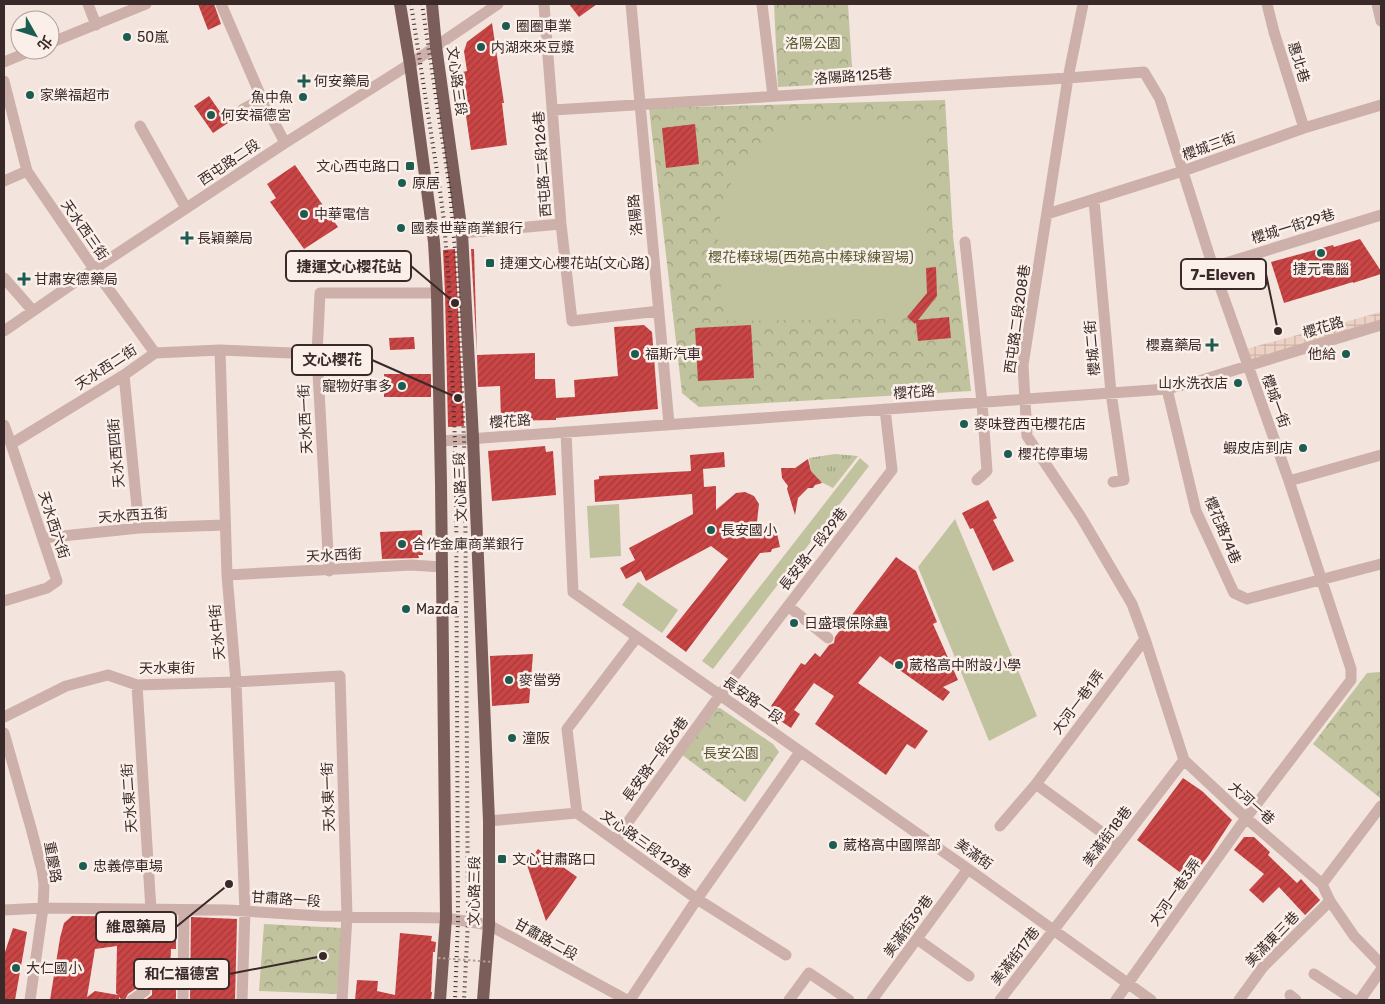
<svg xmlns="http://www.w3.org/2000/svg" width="1385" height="1004" font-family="Rubik,'Noto Sans TC',sans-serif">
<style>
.grass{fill:url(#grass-tufts)}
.park{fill:url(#park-crowns)}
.pitch{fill:#c0c39d}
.plaza{fill:url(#plaza-grid)}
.building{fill:url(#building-hatch);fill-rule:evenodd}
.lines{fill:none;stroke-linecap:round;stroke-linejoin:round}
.minor{stroke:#ccb0a9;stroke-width:11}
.major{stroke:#7b5d5a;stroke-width:12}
.rail{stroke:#392a29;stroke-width:4;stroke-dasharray:1 4;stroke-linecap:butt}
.path-bridge{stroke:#b89a93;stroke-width:2;stroke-dasharray:2.5 2.5;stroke-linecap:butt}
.poi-dot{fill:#1d5c51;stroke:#fbefea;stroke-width:2}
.labels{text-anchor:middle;stroke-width:5;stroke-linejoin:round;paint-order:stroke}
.poi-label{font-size:14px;fill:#392a29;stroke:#fbefea;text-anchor:start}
.park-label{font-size:14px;fill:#53582c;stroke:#fbefea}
.street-label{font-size:14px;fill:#392a29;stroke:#fbefea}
.leader{fill:none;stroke:#392a29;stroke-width:2}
.callout-dot{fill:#392a29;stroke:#fbefea;stroke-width:2}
.callout{fill:#fbefea;stroke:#392a29;stroke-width:2}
.callout-label{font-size:15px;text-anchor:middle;font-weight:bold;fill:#392a29}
</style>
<defs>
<pattern id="grass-tufts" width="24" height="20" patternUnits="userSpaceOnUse" patternTransform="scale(1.25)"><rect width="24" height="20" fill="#c0c39d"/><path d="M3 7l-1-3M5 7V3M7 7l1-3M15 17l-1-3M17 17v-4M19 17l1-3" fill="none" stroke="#9d9f80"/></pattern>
<pattern id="park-crowns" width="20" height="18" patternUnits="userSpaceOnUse" patternTransform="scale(1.25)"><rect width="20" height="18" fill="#c0c39d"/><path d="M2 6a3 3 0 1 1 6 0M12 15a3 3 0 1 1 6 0" fill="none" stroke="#9d9f80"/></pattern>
<pattern id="plaza-grid" width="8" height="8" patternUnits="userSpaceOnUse" patternTransform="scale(1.25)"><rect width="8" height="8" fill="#ecd1c4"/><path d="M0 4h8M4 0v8" fill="none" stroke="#cbb4a8"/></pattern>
<pattern id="building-hatch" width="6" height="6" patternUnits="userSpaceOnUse" patternTransform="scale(1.25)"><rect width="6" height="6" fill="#ca4545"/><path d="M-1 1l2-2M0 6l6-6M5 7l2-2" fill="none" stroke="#a53a3a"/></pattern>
</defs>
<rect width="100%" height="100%" fill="#f3e4de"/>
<path class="grass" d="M835,454L858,456L833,488L819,481L811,471L809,458Z"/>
<path class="park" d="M774,4H848L853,83L778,87Z
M945,100L953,236L971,391L699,407L682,393L649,108Z
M1381,672V797L1380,798L1313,744L1367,673Z
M720,708L773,744L779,752L745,802L681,754L709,710Z
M264,924L342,928L337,994L259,991Z"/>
<path class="pitch" d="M924,119V291L904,319L728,321L719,276L718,237L722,203L734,177L749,158L791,124L808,120Z
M860,458L869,466L713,669L702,661Z
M619,504L621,556L590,558L587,506Z
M955,519L1037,716L989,741L918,567Z
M638,582L678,610L662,633L622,605Z"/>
<path class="plaza" d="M1381,312V322L1249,361L1246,349Z"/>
<path class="building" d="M198,4H214L221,24L208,30Z
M569,4H597L579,17Z
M492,23L504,103H502L507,145L471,150L465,109H464L458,73L467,71L464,51L467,42Z
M209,96L228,123L213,133L194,106Z
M695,124L699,164L666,168L662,128Z
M295,165L338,227L304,249L270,202L276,198L267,184Z
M1360,239L1381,271V274L1353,283V282L1284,303L1271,262L1333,245L1334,247Z
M455,249L464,426L448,427L445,293L443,250Z
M471,249H474L477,355Z
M936,267L937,296L918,320L949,317L951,338L918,341L916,322L915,324L907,317L927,293L926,268Z
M644,325L652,332L658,409L556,418V420L501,421L500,386L478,387L477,355L535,353V379H555L556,398L575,397L574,380L618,376L614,327Z
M751,325L754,378L698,381L695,328Z
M414,337L415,349L390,350L389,338Z
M384,374H431V397H384Z
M545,446L546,452L553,451L556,495L492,501L488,451Z
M724,452L725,467L703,469L704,487L716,486V510L736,493L745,492L754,496L759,504L756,531L775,524L780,547L772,549L771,552L760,553L686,652L666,637L728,559L711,546L646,581L641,571L626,579L620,568L635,560L629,548L693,514L692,494L595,502L594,480L599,479V476L691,471L690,455Z
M808,459L811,471L822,483L815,485L813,488H808L798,498L795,515L787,489L788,486L782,478L781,468H795Z
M988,500L997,518L993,520L1014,561L993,571L973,528L970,529L962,513Z
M422,530L423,555H418L419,558L382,559L380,532Z
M896,557L916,571L937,622L933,624L958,680L943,687L950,692L943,701L880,656L858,683L928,731L915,749L907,744L886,775L815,724L834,696L814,683L794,710L800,714L791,728L772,715L777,709L771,706L801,663L805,665L815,653L820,657L829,645L834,643L835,637Z
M533,654L529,703L492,706L490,656Z
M1183,778L1202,791L1232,820L1209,855L1190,880L1137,840Z
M1244,837H1254L1270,852L1268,855L1297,883L1301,879L1320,900L1305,915L1279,887L1263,903L1249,890L1264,874L1234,850Z
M538,849L577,877L546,921L527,865Z
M72,916L176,917V949H171L170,970H176V1000H145L152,995V991L151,986L145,984L141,985L128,994L125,1000H122L119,997V1000H50L60,938L64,923ZM117,946L116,993L118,995L95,991L87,997L95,949Z
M191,917L237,919L235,1000H190Z
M13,928L27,932L15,1000H4V955Z
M400,933L432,936L431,941L436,942L435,952H433L431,992H432L431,1000H355L357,980L378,981L377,991L395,995Z"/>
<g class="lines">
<path class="minor" d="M88,4L96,25
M221,4L262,99L285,143
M544,4L561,224L572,321L659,311
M631,4L669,424
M762,4L773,96
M1083,4L1068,78L1023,365L1027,436L1081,517L1132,604L1145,639L1184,760L1246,818L1322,884L1330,901L1354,936L1381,964
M1267,4L1274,32L1304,128
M1377,4L1381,21
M50,43L146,4
M4,62L33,50
M4,81L27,171L94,269L155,353
M243,109L262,99
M553,110L1068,78L1144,72L1160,99L1213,267L1289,481L1351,669V680L1246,818L1116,1000
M140,126L186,208
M4,181L27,171
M1094,200L1111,393L1124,480L1113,482
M1047,214L1183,171L1304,128L1381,105
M462,233L561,224
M965,242L982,402L987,471L977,480
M1213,267L1381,215
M4,278L33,311
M4,331L94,269L285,143L410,64L498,4
M220,350L227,575L236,682L245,911L242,1000
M124,375L139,528
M1167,389L1196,511L1234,593L1247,599L1381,564
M4,425L11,444L57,581L47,588L4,601
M566,432L573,592L968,869L1151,1000
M441,441L1167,389L1202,380L1381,325
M11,444L124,375L155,353L220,350L317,354
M1289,481L1381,455
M43,538L139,528L225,525
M329,571L317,354L320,293H437
M227,575L411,565L442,567
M788,606L828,638
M137,685L151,910
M4,717L66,686L108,675L137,685L236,682L340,676L347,916L342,1000
M4,733L31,828L42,870L44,884L43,908L30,1000
M577,813L697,899L786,955
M577,813L567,729L637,637
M489,821L577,813
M1000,826L1036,784
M615,840L720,695L892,470L885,409
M1119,845L1036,784L1145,639
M1322,884L1381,806
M4,910L43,908L228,910L320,916L446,918L489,925L627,1000
M917,939L969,976
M1314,974L1354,1000
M1290,995L1296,1000
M132,1000L145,991
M183,1000L184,910
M630,1000L697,899L800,752
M789,1000L809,973L849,1000
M872,1000L968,869
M1000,1000L1184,760
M1239,1000L1263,967L1330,901
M1360,1000L1381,970"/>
<path class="major" d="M400,4L410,64L434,242L437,293L441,484L446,918L440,1000
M432,4L436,46L462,233L473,438L489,821V925L483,1000"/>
<path class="rail" d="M411,4L440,191L444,221L449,287L456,469L458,921L455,1000
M422,4L450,191L458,286L465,468L468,921L464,1000"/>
<path class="path-bridge" d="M438,958L493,962"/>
</g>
<g class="poi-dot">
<circle cx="506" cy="26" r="5"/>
<circle cx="127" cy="37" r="5"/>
<circle cx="481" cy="47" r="5"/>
<path d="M301.5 73.5h5v5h5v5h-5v5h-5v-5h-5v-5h5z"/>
<circle cx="30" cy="95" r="5"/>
<circle cx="303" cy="97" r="5"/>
<circle cx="211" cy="115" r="5"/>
<rect x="405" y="161" width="10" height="10" rx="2.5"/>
<circle cx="402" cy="183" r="5"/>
<circle cx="304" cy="214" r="5"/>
<circle cx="401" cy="228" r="5"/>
<path d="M184.5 230.5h5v5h5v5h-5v5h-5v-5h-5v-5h5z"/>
<circle cx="1321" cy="253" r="5"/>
<rect x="485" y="258" width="10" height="10" rx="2.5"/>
<path d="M21.5 271.5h5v5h5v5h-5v5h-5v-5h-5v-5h5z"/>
<path d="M1209.5 337.5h5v5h5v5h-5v5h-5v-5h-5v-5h5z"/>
<circle cx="635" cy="354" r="5"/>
<circle cx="1346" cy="354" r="5"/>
<circle cx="1238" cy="383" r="5"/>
<circle cx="402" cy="386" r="5"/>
<circle cx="964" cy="424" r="5"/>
<circle cx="1303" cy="448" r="5"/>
<circle cx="1008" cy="454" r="5"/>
<circle cx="711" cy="530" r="5"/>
<circle cx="402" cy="544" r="5"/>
<circle cx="406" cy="609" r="5"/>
<circle cx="794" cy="623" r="5"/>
<circle cx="899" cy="665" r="5"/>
<circle cx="509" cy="680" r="5"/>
<circle cx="512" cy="738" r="5"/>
<circle cx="833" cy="845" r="5"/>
<rect x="497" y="854" width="10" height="10" rx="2.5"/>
<circle cx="83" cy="866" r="5"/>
<circle cx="16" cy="968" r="5"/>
</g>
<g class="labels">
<g class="poi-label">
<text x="516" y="31">圈圈車業</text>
<text x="137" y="42">50嵐</text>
<text x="491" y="52">内湖來來豆漿</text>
<text x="314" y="86">何安藥局</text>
<text x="40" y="100">家樂福超市</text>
<text x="293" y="102" text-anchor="end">魚中魚</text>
<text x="221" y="120">何安福德宮</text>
<text x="400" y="171" text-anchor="end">文心西屯路口</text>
<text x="412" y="188">原居</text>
<text x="314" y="219">中華電信</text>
<text x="411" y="233">國泰世華商業銀行</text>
<text x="197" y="243">長穎藥局</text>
<text x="500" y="268">捷運文心櫻花站(文心路)</text>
<text x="1321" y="274" text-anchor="middle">捷元電腦</text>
<text x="34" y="284">甘肅安德藥局</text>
<text x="1202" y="350" text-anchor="end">櫻嘉藥局</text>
<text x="645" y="359">福斯汽車</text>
<text x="1336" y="359" text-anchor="end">他給</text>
<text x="1228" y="388" text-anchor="end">山水洗衣店</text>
<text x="392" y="391" text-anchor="end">寵物好事多</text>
<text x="974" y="429">麥味登西屯櫻花店</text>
<text x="1293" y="453" text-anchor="end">蝦皮店到店</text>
<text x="1018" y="459">櫻花停車場</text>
<text x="721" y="535">長安國小</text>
<text x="412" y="549">合作金庫商業銀行</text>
<text x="416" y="614">Mazda</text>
<text x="804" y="628">日盛環保除蟲</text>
<text x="909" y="670">葳格高中附設小學</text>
<text x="519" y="685">麥當勞</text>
<text x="522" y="743">潼阪</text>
<text x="843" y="850">葳格高中國際部</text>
<text x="512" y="864">文心甘肅路口</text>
<text x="93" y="871">忠義停車場</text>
<text x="26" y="973">大仁國小</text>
</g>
<g class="park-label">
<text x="813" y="48">洛陽公園</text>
<text x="811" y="262">櫻花棒球場(西苑高中棒球練習場)</text>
<text x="731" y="758">長安公園</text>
</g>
<g class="street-label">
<text transform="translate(1299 62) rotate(73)" y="5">惠北巷</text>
<text transform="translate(853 76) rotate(-4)" y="5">洛陽路125巷</text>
<text transform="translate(457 81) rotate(82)" y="5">文心路三段</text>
<text transform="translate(1209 146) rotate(-20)" y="5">櫻城三街</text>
<text transform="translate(229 162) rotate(-34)" y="5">西屯路二段</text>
<text transform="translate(542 164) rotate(-94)" y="5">西屯路二段126巷</text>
<text transform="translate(635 215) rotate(-95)" y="5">洛陽路</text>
<text transform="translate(1293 226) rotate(-17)" y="5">櫻城一街29巷</text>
<text transform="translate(85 230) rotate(55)" y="5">天水西三街</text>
<text transform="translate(1017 319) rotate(-82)" y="5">西屯路二段208巷</text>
<text transform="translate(1323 327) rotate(-17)" y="5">櫻花路</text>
<text transform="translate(1092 348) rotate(-95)" y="5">櫻城二街</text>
<text transform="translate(106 367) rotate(-33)" y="5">天水西二街</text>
<text transform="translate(914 392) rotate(-4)" y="5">櫻花路</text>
<text transform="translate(1276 401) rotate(70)" y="5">櫻城一街</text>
<text transform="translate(305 419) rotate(-93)" y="5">天水西一街</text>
<text transform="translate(510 421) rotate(-4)" y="5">櫻花路</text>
<text transform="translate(116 453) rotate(-95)" y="5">天水西四街</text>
<text transform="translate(460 487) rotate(-92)" y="5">文心路三段</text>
<text transform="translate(133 515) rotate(-4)" y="5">天水西五街</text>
<text transform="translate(54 525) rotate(72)" y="5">天水西六街</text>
<text transform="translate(1223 530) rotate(67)" y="5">櫻花路74巷</text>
<text transform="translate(813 549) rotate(-52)" y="5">長安路一段29巷</text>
<text transform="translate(334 555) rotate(-3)" y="5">天水西街</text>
<text transform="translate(217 632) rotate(-95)" y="5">天水中街</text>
<text x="167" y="673">天水東街</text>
<text transform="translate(753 700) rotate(35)" y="5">長安路一段</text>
<text transform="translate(1078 702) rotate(-53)" y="5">大河一巷1弄</text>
<text transform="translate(655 759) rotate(-54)" y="5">長安路一段56巷</text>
<text transform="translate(328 797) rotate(-92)" y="5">天水東一街</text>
<text transform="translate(129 798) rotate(-94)" y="5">天水東二街</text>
<text transform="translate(1252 803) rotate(42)" y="5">大河一巷</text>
<text transform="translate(1107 836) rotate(-53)" y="5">美滿街18巷</text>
<text transform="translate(646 844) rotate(35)" y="5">文心路三段129巷</text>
<text transform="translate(974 854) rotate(35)" y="5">美滿街</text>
<text transform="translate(53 862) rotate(80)" y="5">重慶路</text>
<text transform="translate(474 891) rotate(-89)" y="5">文心路三段</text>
<text transform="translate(1175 892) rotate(-55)" y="5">大河一巷3弄</text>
<text transform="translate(286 899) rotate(4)" y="5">甘肅路一段</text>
<text transform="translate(908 926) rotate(-54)" y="5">美滿街39巷</text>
<text transform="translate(546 939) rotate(29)" y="5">甘肅路二段</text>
<text transform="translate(1272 939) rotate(-46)" y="5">美滿東三巷</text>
<text transform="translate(1015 956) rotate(-52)" y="5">美滿街17巷</text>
</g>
</g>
<path class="leader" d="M455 303L411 266M1278 331L1266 274M458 398L372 360M229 884L176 927M323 956L229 974"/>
<g class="callout-dot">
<circle cx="455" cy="303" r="5"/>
<circle cx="1278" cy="331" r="5"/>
<circle cx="458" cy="398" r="5"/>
<circle cx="229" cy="884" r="5"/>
<circle cx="323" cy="956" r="5"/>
</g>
<g class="callout">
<rect x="286" y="251" width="125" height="30" rx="5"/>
<rect x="1181" y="259" width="85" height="30" rx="5"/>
<rect x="292" y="345" width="80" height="30" rx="5"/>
<rect x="96" y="912" width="80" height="30" rx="5"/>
<rect x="134" y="959" width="95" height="30" rx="5"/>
</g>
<g class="callout-label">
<text x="349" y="272">捷運文心櫻花站</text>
<text x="1223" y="280">7-Eleven</text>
<text x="332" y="365">文心櫻花</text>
<text x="136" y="932">維恩藥局</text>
<text x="182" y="979">和仁福德宮</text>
</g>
<rect width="1385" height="1004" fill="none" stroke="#392a29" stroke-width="10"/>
<g transform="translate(35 35) rotate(129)"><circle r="24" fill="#fbefea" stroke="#ada09d"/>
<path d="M0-4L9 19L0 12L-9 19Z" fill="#1d5c51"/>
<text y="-8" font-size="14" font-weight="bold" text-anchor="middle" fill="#392a29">北</text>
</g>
</svg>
